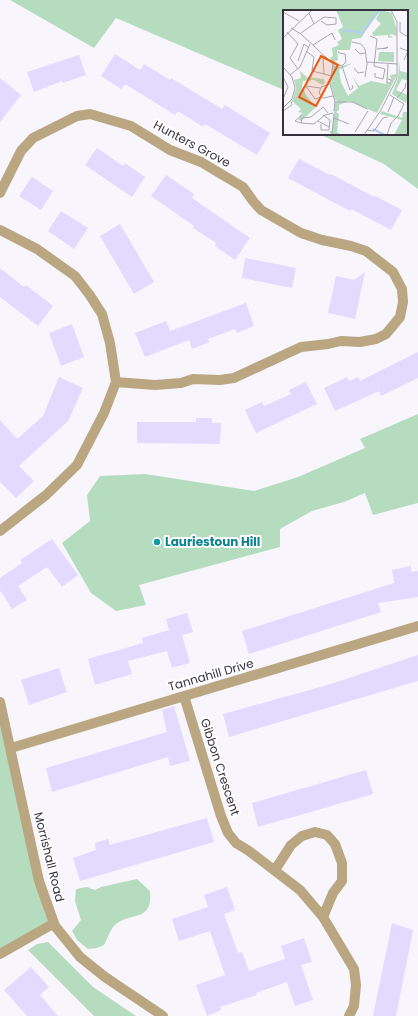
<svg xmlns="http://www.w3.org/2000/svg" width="418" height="1016" font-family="Poppins,sans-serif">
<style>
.green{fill:#b6dcbf}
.building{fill:#e3daff}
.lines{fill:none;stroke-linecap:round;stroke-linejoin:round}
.minor{stroke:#baa782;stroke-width:10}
.tertiary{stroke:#baa782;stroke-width:10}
.culture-dot{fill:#0f9aa8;stroke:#fff;stroke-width:1.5}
.labels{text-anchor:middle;stroke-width:4;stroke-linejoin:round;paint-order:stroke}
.street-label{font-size:12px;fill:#35323e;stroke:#fff}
.culture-label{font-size:12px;font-weight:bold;fill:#0d838f;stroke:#fff;text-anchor:start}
.inset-river{fill:none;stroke:#b5cdf5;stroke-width:2}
.inset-road{fill:none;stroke:#aaa8b0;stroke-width:1}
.view{fill:#e8590c;fill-opacity:0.15;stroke:#e8590c;stroke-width:2}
.inset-edge{fill:none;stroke:#35323e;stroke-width:2}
</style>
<rect width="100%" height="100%" fill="#f8f6fc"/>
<path class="green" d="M10,0H418V189L384,164L319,134H407V11H284V90L116,18L94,48Z
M418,414V503L373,515L365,493L344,502L312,511L280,529V547L139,585L146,605L116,611L91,593L62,543L90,521L87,495L100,476L145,474L254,491L298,477L365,448L360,439Z
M0,702L55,926L0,954Z
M137,879L150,891C153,924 130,910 114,926C110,930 107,940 104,945L97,948L88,949L77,940L72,931L81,920L75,901L76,889L87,887L95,890L101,887Z
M48,942L93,987L136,1016H94L28,950L37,944Z"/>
<path class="building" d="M115,54L140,70L144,64L170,80L171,78L222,109L225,105L270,133L257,155L205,124L203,127L178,111L175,115L125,84L121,89L101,76Z
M79,55L86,75L63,83L62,81L34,92L27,72Z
M0,78L21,95L0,122Z
M97,148L123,166L125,163L145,177L132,197L85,165Z
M299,159L330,175L331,174L374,197L375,196L402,210L391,230L351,209L350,211L288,178Z
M166,175L194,194L192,198L250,238L235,260L215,246L216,243L193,228L194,226L151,196Z
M32,177L53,191L41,210L19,196Z
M61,211L88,228L74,249L48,231Z
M120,224L154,282L134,294L100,236Z
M245,258L296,268L292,288L242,278Z
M0,268L24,287L26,285L53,306L38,326L0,297Z
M365,272L355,319L328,313L336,276L354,280Z
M246,303L254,326L237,333L235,329L208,339L210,342L192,349L189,340L145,357L135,333L166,321L170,331Z
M72,324L84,357L61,366L49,333Z
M418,352V378L381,396L379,391L335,411L324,388L347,377L349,381L358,377L360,381Z
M59,377L83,388L68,421L19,466L34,481L16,498L0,482V420L17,439L43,416Z
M306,382L317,404L256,433L245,410L262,402L264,406L291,394L289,390Z
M196,418H212V423H221L220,444L137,443V422H196Z
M52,539L78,575L62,587L47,567L18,586L27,600L12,609L0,590V578L22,563L20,560Z
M411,566V572L418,571V597L378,603L381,612L249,654L242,631L394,583L392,570Z
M187,613L193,632L182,635L190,663L172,668L167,651L128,661L132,674L95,685L88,659L143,643L142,638L169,630L166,619Z
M418,655V681L229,737L223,714L331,684Z
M59,668L67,692L29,705L21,680Z
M174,706L190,761L170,766L168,757L52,792L46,768L167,732L162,710Z
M366,770L373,794L258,827L252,803Z
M207,818L214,842L80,881L73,858L96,850L95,843L108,839L110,845Z
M227,887L235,910L224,914L238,953L242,952L249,971L285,959L281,946L304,938L312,962L301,965L313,1000L295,1006L287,982L256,993L257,995L220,1007L221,1010L207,1016L196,985L225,975L210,931L179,941L172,919L208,907L204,895Z
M392,923L413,930L396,1016H373Z
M31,967L49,987L40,995L58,1016H27L4,990Z"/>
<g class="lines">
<path class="minor" d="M0,193L21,151L33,138L77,116L90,114L131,126L170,150L201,162L243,187L253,201L261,210L301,233L322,240L351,246L366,251L393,272L402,289L403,302L400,317L386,334L376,339L360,342L341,341L328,344L301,347L234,378L220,380L193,379L181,383L155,385L116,382
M0,230L37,249L75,276L89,294L102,314L110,343L116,382L104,413L77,465L46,495L0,531
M184,696L221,816L228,833L236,843L249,851L300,890L323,917L354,969L356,985L354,1006L349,1016
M11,748L418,626
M275,870L291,845L302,836L315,832L327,835L335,844L342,863V881L333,893L323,917
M0,954L51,925L55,926"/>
<path class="tertiary" d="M0,702L39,881L55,926L80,957L105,977L163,1016"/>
</g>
<circle class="culture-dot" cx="157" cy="542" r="4"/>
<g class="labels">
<g class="street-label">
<text transform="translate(192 144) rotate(28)" y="4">Hunters Grove</text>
<text transform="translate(211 675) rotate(-16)" y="4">Tannahill Drive</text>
<text transform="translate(220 767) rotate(72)" y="4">Gibbon Crescent</text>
<text transform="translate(49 857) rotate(76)" y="4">Morrishall Road</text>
</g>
<g class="culture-label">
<text x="165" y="546">Lauriestoun Hill</text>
</g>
</g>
<g transform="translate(283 10)">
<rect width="125" height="125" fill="#f8f6fc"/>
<path d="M53,0H97L78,28L69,29L67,40H54L55,50L51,52L52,58L70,53L56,60L58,72L65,86L75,78L70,67L76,76L88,71L103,74L105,58L104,74L109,73L107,65L113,64V67L94,103L66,91L56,95V100L53,102L56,104L54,122L57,124L49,125L46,121H49L52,92L55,91L52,90L48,75L50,54L47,48L50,46L49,38L56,35L54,32L59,29L55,20L60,17ZM98,0L109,3L114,21L113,26L109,24L106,25L110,27L105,28V25L90,26L89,23L98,14L93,9ZM96,42H111V52L95,51ZM116,51L117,61L125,63V71L119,69L113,80L125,85L123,93L109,84L115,68ZM17,61L24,67L41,69L42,73L39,75L31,70L20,71L19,76L23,85L33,97L18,111L15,109L19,103L15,102L18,99L9,91L13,78L11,70L18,68ZM99,101L119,108L120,102H125V125H111L119,110L97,104Z" fill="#b6dcbf"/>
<path class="inset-river" d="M60,20L79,23L97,0M90,119L102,125"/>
<path class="inset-road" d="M0,2L16,11M26,3L31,14M38,11L44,15L53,14V8L41,7M117,12V22L125,27M8,18L18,24L50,54L47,74L52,92L51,101M4,22L15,34L7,48L15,59M18,23L41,7M87,26L94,29L91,56L102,59L100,69L92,67V63M0,28L29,0M69,32L78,34L82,39L84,54L82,67M30,35L49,23L52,30M117,38L125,41L121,50M72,39L77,44L82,43M94,39L104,38L105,37L100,39M23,41L31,47L29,61L49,66M15,51L21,34L25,37M84,52L115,54M59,56L67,80L70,78L69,75M0,57L9,67L12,78L9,89L0,98M51,57L60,55L63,52L62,44L56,43L55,41M71,58L75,63L81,62M41,64L40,49L43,46M7,65L17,57L27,34M0,67L5,77L0,89M105,69L108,70V73H104L105,54M47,74L38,77L36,83L40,88L50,86M37,78L23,76L32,89L38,87M114,88L122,78L123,73M52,92H70L84,99M0,101L9,95L8,91M105,102L111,87M45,103L40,97L28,107L19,108L18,113L31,114L42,105L50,103M51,108L66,114M35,111L46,117M18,113L12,111L19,105M38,114V120H46L47,110L40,105M84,120L91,121L100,108L105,107M72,122L85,101M49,125L51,104M81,125L98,100L114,68V12L108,0M104,125L108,113L115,106L121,94L107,85"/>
<path class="view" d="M38,46L55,55L33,96L16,87Z"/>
<rect width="125" height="125" class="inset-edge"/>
</g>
</svg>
